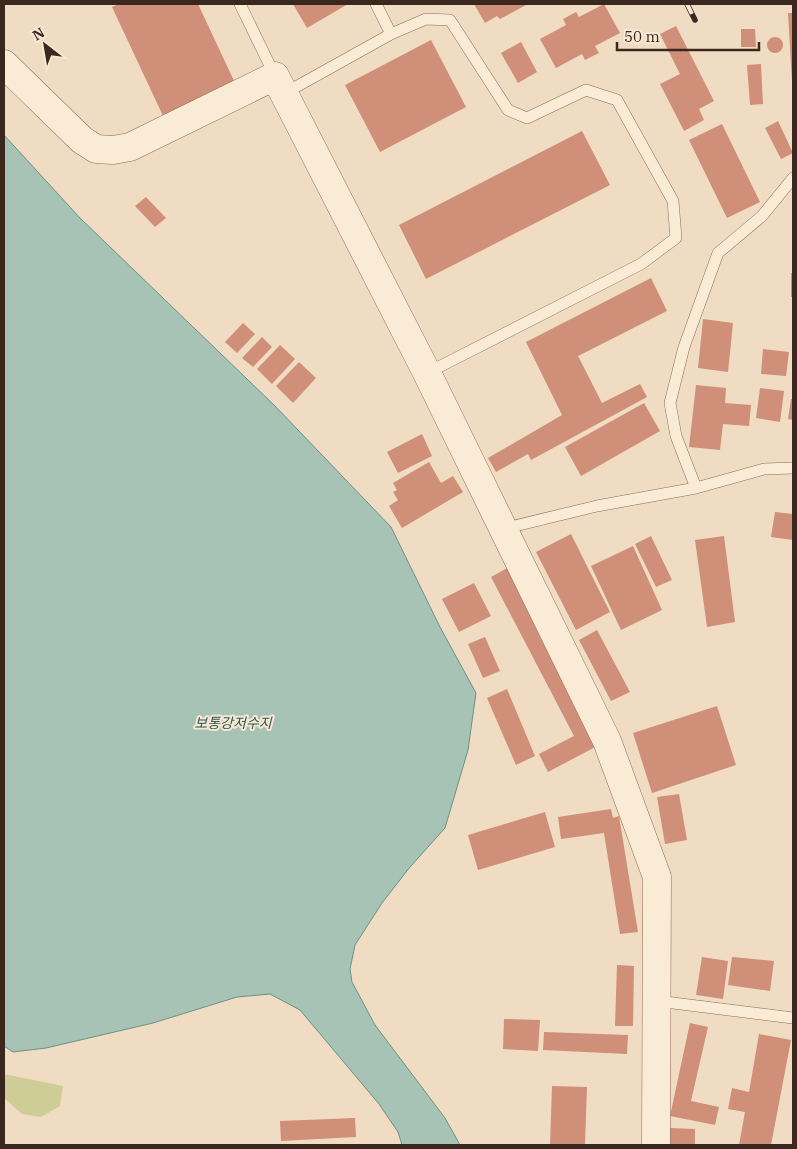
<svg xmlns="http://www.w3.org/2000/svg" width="797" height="1149" font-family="'IBM Plex Serif','Noto Sans KR',serif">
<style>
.green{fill:#cfcd97}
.water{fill:#a6c3b6;stroke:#6c9183}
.building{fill:#cf8f78}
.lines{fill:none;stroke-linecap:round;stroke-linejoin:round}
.service-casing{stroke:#8b6c59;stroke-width:12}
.tertiary-casing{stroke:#8b6c59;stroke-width:29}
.service{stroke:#faebd7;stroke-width:11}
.tertiary{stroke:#faebd7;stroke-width:28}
.rail-casing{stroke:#3a271e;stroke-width:5.5}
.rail{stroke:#f7e7d3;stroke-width:4;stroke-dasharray:11;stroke-linecap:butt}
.labels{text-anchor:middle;stroke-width:4;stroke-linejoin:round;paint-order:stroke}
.water-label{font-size:14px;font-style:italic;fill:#2c5b51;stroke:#f7e7d3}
</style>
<rect width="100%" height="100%" fill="#f0dcc3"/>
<path class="green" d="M4,1074L63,1086L60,1106L41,1117L22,1114L4,1098Z"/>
<path class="water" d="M4,135L80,218L275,406L391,527L440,627L476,693L468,750L445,828L410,867L382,903L355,945L350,969L352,982L375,1025L445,1118L460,1145H402L398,1132L379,1104L300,1010L270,994L237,997L153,1023L46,1048L13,1052L4,1046Z"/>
<path class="building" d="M119,4H198L236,85L164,118L112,7Z
M293,4H348L307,28Z
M474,4H528L500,19L497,16L485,23Z
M604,4L620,33L595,46L599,53L585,60L582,54L556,68L540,39L566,25L563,19L576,12L579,17Z
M788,13H793V82H792Z
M676,26L714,101L699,109L704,120L684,131L660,84L680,74L660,34Z
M741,29H755L756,47H741Z
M767 45a8 8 0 1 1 16 0a8 8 0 1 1-16 0Z
M431,40L466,107L380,152L345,85Z
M521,42L537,72L518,83L501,53Z
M761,64L763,104L750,105L747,65Z
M778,121L793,153L781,159L765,128Z
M722,124L760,202L727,218L689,140Z
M582,131L610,185L426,279L399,225Z
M146,197L166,218L155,227L135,206Z
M791,273H793V297H791Z
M651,278L667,311L578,356L602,403L640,384L647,397L531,460L528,454L496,472L488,458L562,415L526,342Z
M703,319L733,323L728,372L698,368Z
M243,323L255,334L237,353L225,342Z
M262,337L272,347L253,367L242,358Z
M280,345L295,359L272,384L257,369Z
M763,349L789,352L786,376L761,374Z
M299,362L316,378L293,403L276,386Z
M696,385L726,388L725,403L751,405L749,426L723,424L720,450L689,447Z
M760,388L784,391L780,422L756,418Z
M791,399H793V420L788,419Z
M644,403L660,431L581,476L565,447Z
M422,434L432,456L398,473L387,452Z
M429,462L441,483L453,476L463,492L402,528L389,506L398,500L393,492L397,490L393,483Z
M775,512L793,514V540L771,537Z
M571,534L610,612L576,630L536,552Z
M651,536L672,580L656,587L635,544Z
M724,536L735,622L707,627L695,540Z
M633,546L662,610L621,630L591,566Z
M509,567L601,744L548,772L539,754L574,736L491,577Z
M474,583L491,616L459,632L442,599Z
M597,630L630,692L611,701L579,640Z
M485,637L500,671L483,678L468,644Z
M507,689L535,756L516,765L487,698Z
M717,706L736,765L652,793L633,733Z
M679,794L687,840L665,844L657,797Z
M611,809L613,818L619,816L638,932L620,934L604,833L561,839L558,817Z
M545,812L555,847L478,870L468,835Z
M702,957L728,961L723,999L696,995Z
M732,957L774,961L770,991L728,985Z
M617,965L634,966L633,1026H615Z
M504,1019L540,1020L538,1051L503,1049Z
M690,1023L708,1027L691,1101L719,1107L715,1125L670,1116Z
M544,1032L628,1035L627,1054L543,1050Z
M759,1034L791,1040L771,1145H739L745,1112L728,1109L732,1088L749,1092Z
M552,1086L587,1087L585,1145H550Z
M355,1118L356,1137L281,1141L280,1121Z
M670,1128L695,1129V1145H670Z"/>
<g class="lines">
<defs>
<path id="service" d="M240,4L275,76
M376,4L391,34
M285,93L391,34L426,19L450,20L508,110L527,118L586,90L617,100L673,201L676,238L641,264L427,373
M696,488L676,436L670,403L684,347L718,253L762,216L793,178
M502,529L597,506L696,488L764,469L793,468
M657,1001L793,1018"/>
<path id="tertiary" d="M4,64L82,140L96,149L113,150L130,147L275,76L427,373L607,741L657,877L656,1145"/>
</defs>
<use href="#service" class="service-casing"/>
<use href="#tertiary" class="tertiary-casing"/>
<use href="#service" class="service"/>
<use href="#tertiary" class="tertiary"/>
<defs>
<path id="rail" d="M687,4L695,20"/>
</defs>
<use href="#rail" class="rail-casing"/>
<use href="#rail" class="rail"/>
</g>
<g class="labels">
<g class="water-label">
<text x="233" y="728">보통강저수지</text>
</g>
</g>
<rect width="797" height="1149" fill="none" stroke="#3a271e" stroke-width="10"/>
<g transform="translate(45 45) rotate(329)" stroke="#f7e7d3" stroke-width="4" paint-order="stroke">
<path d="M0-4L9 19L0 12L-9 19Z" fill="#3a271e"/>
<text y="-8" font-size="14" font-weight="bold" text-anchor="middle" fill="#3a271e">N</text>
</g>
<path d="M617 42v8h142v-8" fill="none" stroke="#3a271e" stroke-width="2.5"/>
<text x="624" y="42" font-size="15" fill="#3a271e" stroke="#f7e7d3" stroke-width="4" paint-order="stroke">50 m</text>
</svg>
